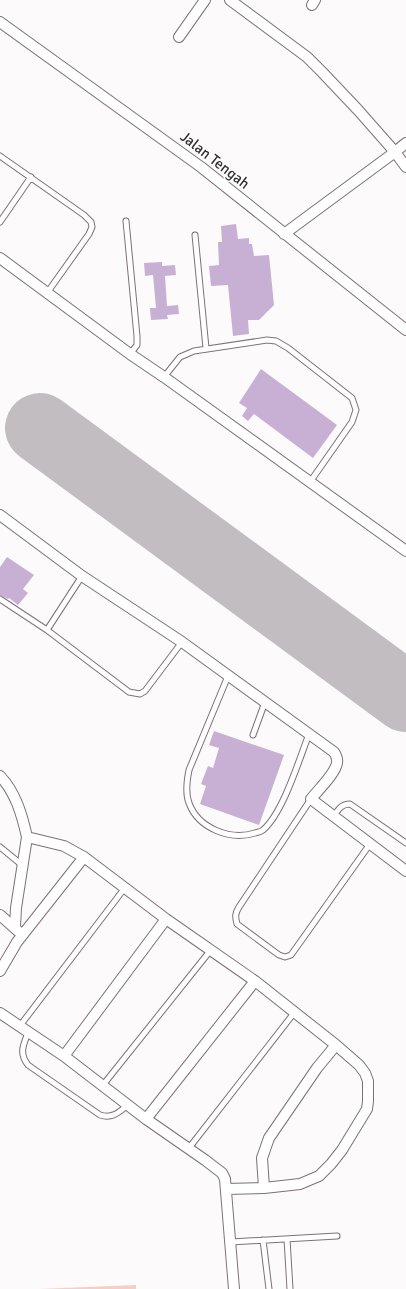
<svg xmlns="http://www.w3.org/2000/svg" width="406" height="1289" font-family="Signika,sans-serif">
<style>
.green{fill:#f5cfc3}
.lines{fill:none;stroke-linecap:round;stroke-linejoin:round}
.runway{stroke:#c1bdc0;stroke-width:70}
.building{fill:#c8b0d5}
.service-casing{stroke:#7e7078;stroke-width:7}
.minor-casing{stroke:#7e7078;stroke-width:12}
.service{stroke:#fff;stroke-width:5}
.minor{stroke:#fff;stroke-width:10}
.labels{text-anchor:middle;stroke-width:3;stroke-linejoin:round;paint-order:stroke}
.street-label{font-size:15px;fill:#363033;stroke:#fff}
</style>
<rect width="100%" height="100%" fill="#fdfafc"/>
<path class="green" d="M136,1285V1289H39Z"/>
<g class="lines">
<path class="runway" d="M40,428L406,697"/>
</g>
<path class="building" d="M236,224L238,239L249,238V244H252L254,256L269,255L274,305L259,320H248L249,334L233,336L228,285L211,286L209,266L219,265L218,242H222L221,226Z
M162,262V266L175,265L176,275L165,276L167,306L178,305L179,314L167,315L168,319L151,320L150,308H156L153,275L145,276L144,263Z
M261,369L337,425L313,458L254,414L248,421L242,416L247,408L239,403Z
M7,557L34,575L23,589L28,593L18,605L9,598L8,599L0,595V567Z
M214,731L284,755L259,825L200,804L206,786L201,784L208,766L213,768L219,748L209,745Z"/>
<g class="lines">
<defs>
<path id="service" d="M0,156L84,215L91,222L92,227L89,234L47,293
M126,221L137,336V345L130,354
M0,222L31,177
M195,235L206,348
M164,377L180,357L194,351L267,340L276,341L288,348L352,398L356,410L352,422L310,482
M82,576L47,630L129,692L140,694L145,691L182,642
M0,599L47,630
M228,676L189,770C187,780 185,793 189,803C198,828 230,841 255,833C258,832 261,832 263,830C283,813 299,760 309,734
M253,735L265,702
M311,799L239,907C235,913 235,917 237,924L279,955L285,957L291,955L370,844
M334,816C338,810 341,804 350,804L406,843
M0,847L22,865
M19,1027L124,889
M28,1033C23,1045 19,1054 28,1065L100,1115C113,1119 119,1112 128,1105
M103,1085L210,951
M189,1148L294,1013
M287,1239L290,1289
M263,1240L269,1289
M231,1242L337,1236"/>
<path id="minor" d="M230,0L307,57L322,72L358,110L395,152L406,167
M312,5L315,0
M0,22L201,167L406,330
M179,37L205,0
M284,234L395,152L406,143
M0,258L130,354L164,377L406,551
M0,515L82,576L182,642L334,752C336,755 338,758 337,763C335,774 318,790 311,799L406,871
M0,776C16,793 22,815 27,837
M0,915L18,931
M15,927L16,908L27,837L64,846L84,857L166,919L255,981L336,1045L359,1065L365,1073L368,1081V1101L367,1109L342,1150L331,1164L319,1176L300,1184L264,1188L226,1189
M0,971L17,942L84,857
M0,1013L64,1056L146,1119L205,1160L222,1173L225,1179L234,1289
M64,1056L166,919
M146,1119L255,981
M264,1188L262,1158L269,1138L317,1068L336,1045"/>
</defs>
<use href="#service" class="service-casing"/>
<use href="#minor" class="minor-casing"/>
<use href="#service" class="service"/>
<use href="#minor" class="minor"/>
</g>
<g class="labels">
<g class="street-label">
<text transform="translate(215 160) rotate(38)" y="5">Jalan Tengah</text>
</g>
</g>
</svg>
